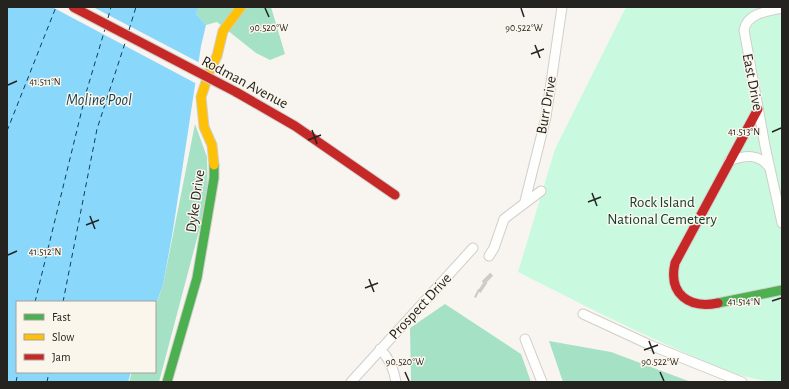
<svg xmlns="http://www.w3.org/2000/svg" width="789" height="389" font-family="'Alegreya Sans',sans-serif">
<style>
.green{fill:#c9fae0}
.forest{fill:#a4e1c5}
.water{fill:#89d7fa}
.pier{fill:#f8f5f0}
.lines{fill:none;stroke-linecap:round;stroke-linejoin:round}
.ferry{stroke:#0f3f55;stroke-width:1;stroke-dasharray:5 4;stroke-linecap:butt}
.street-tunnel{stroke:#cecbc6;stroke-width:9;stroke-dasharray:9 4.5;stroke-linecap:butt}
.secondary-tunnel{stroke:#cecbc6;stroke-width:12;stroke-dasharray:12 6;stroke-linecap:butt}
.street-casing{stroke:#d0ceca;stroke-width:11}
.fast-casing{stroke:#d0ceca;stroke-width:11}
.slow-casing{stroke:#d0ceca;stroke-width:11}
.jam-casing{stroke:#d0ceca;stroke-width:11}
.street{stroke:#fefefd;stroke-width:9}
.fast{stroke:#4caf50;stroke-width:9}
.slow{stroke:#ffc107;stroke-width:9}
.jam{stroke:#c62828;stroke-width:9}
.jam-bridge-casing{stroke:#d0ceca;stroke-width:11;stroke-linecap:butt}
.jam-bridge{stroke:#c62828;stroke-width:9}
.ticks{fill:none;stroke:#252320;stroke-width:1.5}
.labels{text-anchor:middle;stroke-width:3;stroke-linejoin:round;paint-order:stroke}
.street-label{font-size:15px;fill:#252320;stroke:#fbf6ec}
.park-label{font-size:15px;fill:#0f412e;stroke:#fbf6ec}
.water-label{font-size:16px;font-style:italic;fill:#0f3f55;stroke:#fbf6ec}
.ticks-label{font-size:10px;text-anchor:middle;fill:#252320;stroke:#fbf6ec;stroke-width:3;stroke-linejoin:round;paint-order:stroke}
</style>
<rect width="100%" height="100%" fill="#f8f5f0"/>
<path class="green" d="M628,7H782V382C746,382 713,365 681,351C625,327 572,299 518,272L555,149L625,9Z"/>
<path class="forest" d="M199,7H271L285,54L270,60L256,53L217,22L206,25L196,14Z
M195,124L207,157L208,197L159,382H129L132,372H155V308L163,285Z
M445,304L521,354L531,382H411L410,328Z
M549,341L611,352L691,382H563Z"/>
<path class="water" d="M7,7H199L196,14L206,25L201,46L173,230L163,285L155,307V302H17V372H131L128,382H7Z"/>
<path class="pier" d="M52,7H93L200,63L197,84Z"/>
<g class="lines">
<path class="ferry" d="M108,18L111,7
M129,30L136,7
M7,131L56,7
M35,302L86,93L105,29
M63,302L97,129L126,40
M16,382L18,372
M47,382L49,372"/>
<path class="street-tunnel" d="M476,293L478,294"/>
<path class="secondary-tunnel" d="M486,277L489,280
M481,286L484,288"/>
<defs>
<path id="street" d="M782,8C768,11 747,13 744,30L765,146L782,223
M729,161C745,155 759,153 770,168
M525,201L546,117L562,7
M489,256L494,248L504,219L541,191
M583,314L650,345L742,382
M525,339L542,382
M380,349C389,358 394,369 396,382
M351,382L473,248"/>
<path id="fast" d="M718,303L782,290
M167,382L197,278L214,178V165"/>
<path id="slow" d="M214,165L212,145L204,127L201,97L210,70L217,56L223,31L241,7"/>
<path id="jam" d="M236,92L295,126L395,195
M718,303C689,309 668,294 675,263L758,109"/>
</defs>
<use href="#street" class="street-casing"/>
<use href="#fast" class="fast-casing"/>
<use href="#slow" class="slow-casing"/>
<use href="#jam" class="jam-casing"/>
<use href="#street" class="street"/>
<use href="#fast" class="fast"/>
<use href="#slow" class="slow"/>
<use href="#jam" class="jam"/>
<defs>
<path id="jam-bridge" d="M73,7L236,92"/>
</defs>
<use href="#jam-bridge" class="jam-bridge-casing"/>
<use href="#jam-bridge" class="jam-bridge"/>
</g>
<path class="ticks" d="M265,8L269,17M521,8L524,17M535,45L540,58M531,54L544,49M8,85L17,81M312,130L317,144M772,132L781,128M308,140L321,135M592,193L597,206M588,202L601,197M90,216L95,229M86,225L99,220M8,255L17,251M369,279L374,292M365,288L378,283M772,301L781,298M649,341L654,354M644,350L658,345M405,372L409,381M660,372L664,381"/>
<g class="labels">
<g class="street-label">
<text transform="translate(245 82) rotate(28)" y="5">Rodman Avenue</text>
<text transform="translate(753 82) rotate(79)" y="5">East Drive</text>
<text transform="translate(546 105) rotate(-80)" y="5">Burr Drive</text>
<text transform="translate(195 201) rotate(-82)" y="5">Dyke Drive</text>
<text transform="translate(420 306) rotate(-47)" y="5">Prospect Drive</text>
</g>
<g class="park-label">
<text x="662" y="207">Rock Island<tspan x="662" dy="17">National Cemetery</tspan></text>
</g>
<g class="water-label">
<text x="99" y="105">Moline Pool</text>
</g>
</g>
<g class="ticks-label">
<text x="269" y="31">90.520°W</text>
<text x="524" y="31">90.522°W</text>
<text x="45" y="85">41.511°N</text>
<text x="744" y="135">41.513°N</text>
<text x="45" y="255">41.512°N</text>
<text x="744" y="305">41.514°N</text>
<text x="405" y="365">90.520°W</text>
<text x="660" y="365">90.522°W</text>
</g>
<rect width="789" height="389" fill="none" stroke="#252320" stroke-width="16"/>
<rect x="16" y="301" width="140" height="72" fill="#fbf6ec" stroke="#a5a29a"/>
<rect x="24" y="314" width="20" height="6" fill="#4caf50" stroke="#a5a29a"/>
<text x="52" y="321" font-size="12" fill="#252320">Fast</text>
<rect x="24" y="334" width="20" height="6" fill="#ffc107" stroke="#a5a29a"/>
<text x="52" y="341" font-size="12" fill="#252320">Slow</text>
<rect x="24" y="354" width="20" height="6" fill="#c62828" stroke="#a5a29a"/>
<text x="52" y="361" font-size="12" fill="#252320">Jam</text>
</svg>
